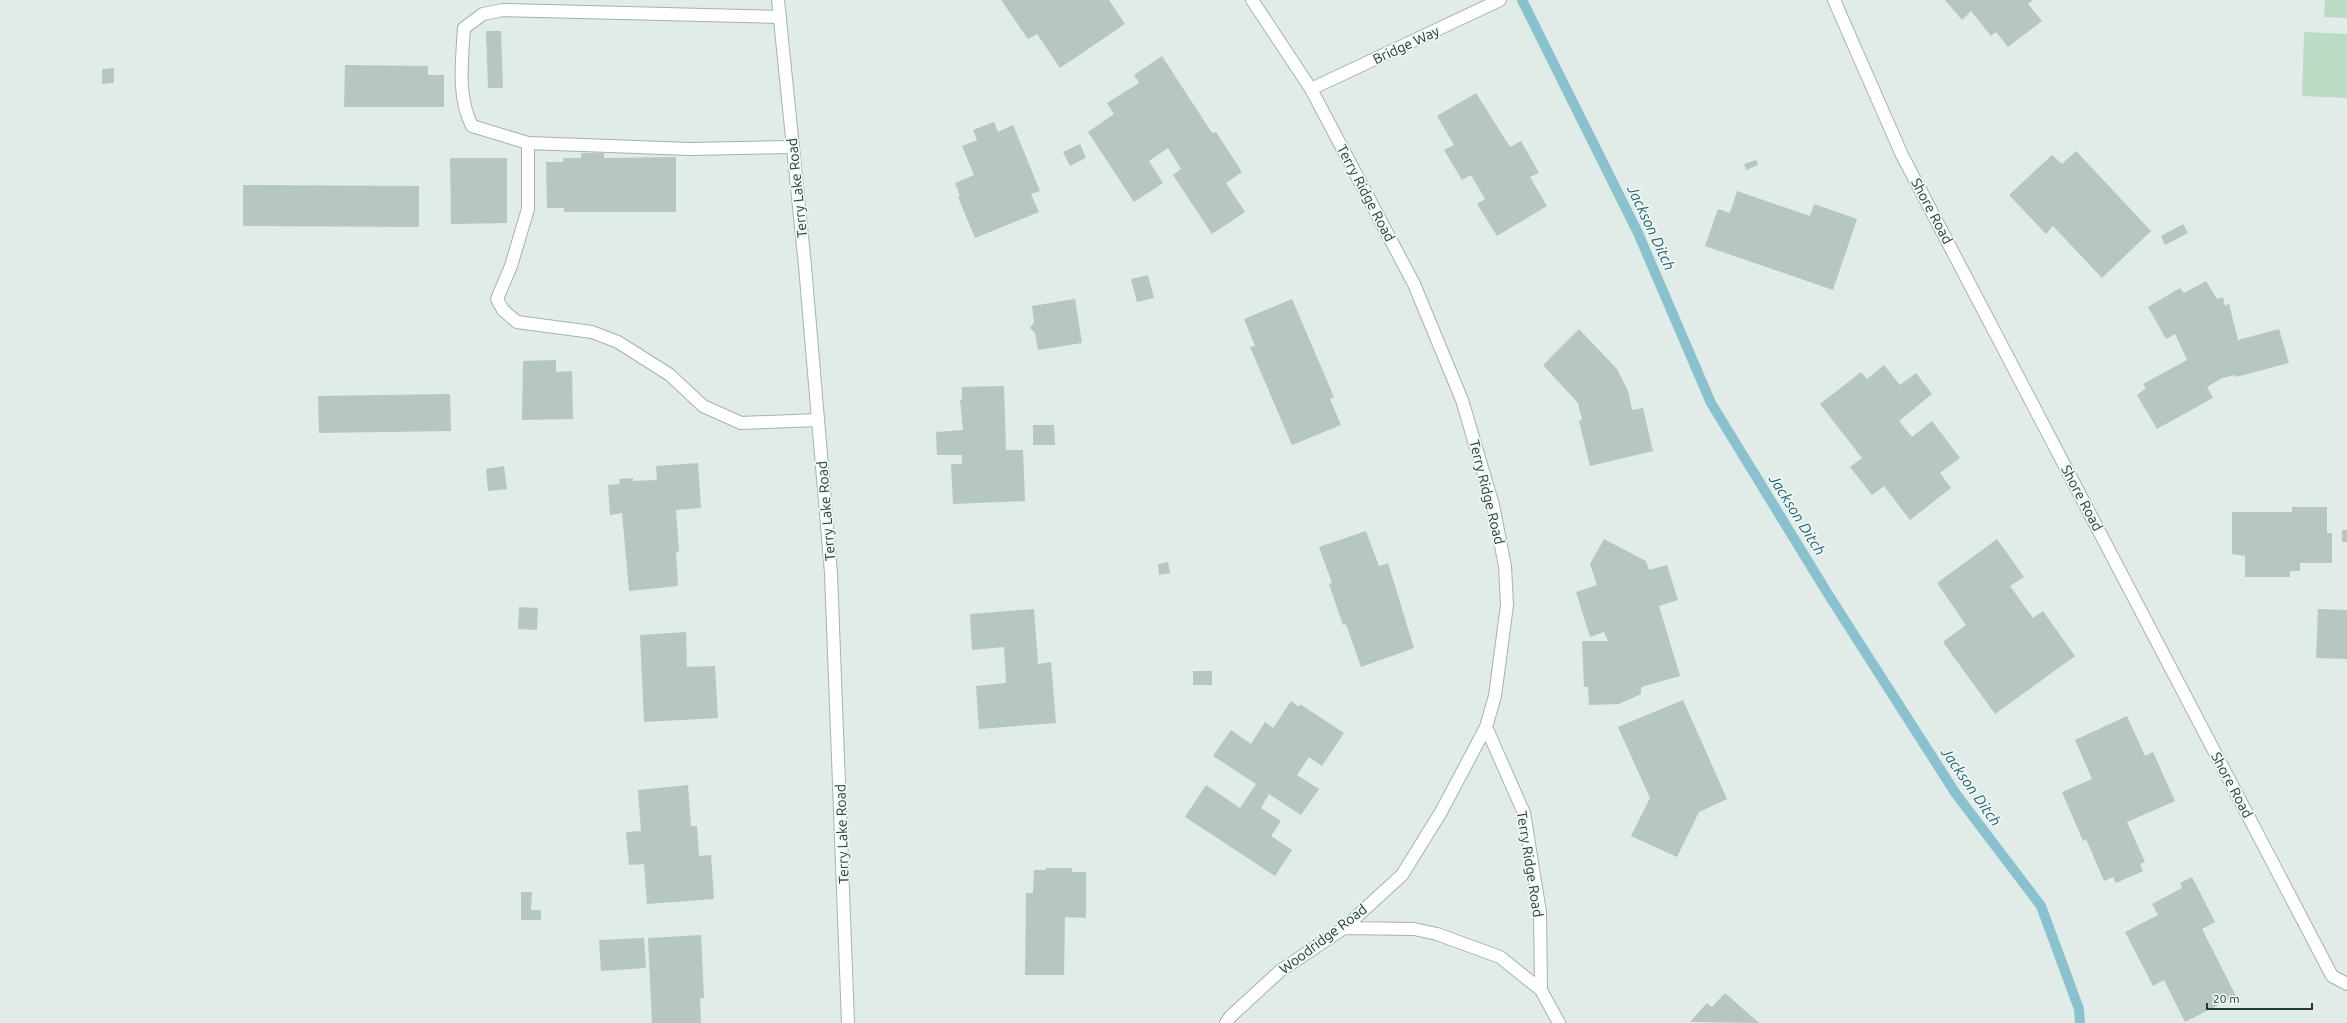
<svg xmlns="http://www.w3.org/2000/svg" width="2347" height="1023" font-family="Ubuntu,sans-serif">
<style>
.green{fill:#badcc5}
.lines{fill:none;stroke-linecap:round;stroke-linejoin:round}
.stream{stroke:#8ac1cf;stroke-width:10}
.building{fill:#b6c6c0}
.lane-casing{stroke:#a4b3ae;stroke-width:14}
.street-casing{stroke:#a4b3ae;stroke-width:14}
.secondary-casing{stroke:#a0b7b0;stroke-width:14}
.lane{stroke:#fff;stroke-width:12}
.street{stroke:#fff;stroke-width:12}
.secondary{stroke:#fff;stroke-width:12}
.labels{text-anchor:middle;stroke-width:3.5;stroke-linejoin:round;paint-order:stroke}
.street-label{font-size:14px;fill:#223b36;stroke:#f1f8f5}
.water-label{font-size:15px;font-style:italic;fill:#1d6376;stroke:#f1f8f5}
</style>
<rect width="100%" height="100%" fill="#e1ebe7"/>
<path class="green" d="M2325,0H2347V18L2324,17Z
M2304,32L2347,34V98L2302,96Z"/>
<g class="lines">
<path class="stream" d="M1522,0L1638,233L1711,403L1828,594L1956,794L2041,906L2079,1009L2080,1023"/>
</g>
<path class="building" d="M1001,0H1109L1125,24L1060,68L1037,34L1028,39Z
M1945,0H2033L2028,4L2042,21L2008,47L1996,32L1991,36L1971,11L1962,20Z
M486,31H501L503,88H488Z
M1162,56L1212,133L1216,132L1242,172L1226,183L1245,212L1212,234L1173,175L1181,169L1168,148L1149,161L1163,183L1134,202L1088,132L1114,114L1107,103L1139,83L1134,75Z
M345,65L428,66V75H444V107H344Z
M114,68V83L102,84V69Z
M1476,93L1510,147L1521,141L1539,173L1530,177L1547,206L1497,236L1477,204L1485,199L1471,175L1462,180L1444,150L1454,145L1437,116Z
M994,122L998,132L1013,125L1040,191L1031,194L1039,212L975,238L958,197L960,196L955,183L974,175L962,146L977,140L973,130Z
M1080,144L1086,158L1070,166L1063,152Z
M2076,151L2151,231L2102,278L2053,226L2046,234L2009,195L2052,155L2062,164Z
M581,153H604V158L676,157V212H564V208H547L546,162H563V158H581Z
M450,158H507V223L451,224Z
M1756,160L1758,165L1746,170L1744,164Z
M243,185L419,186V227L243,226Z
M1737,191L1810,216L1814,204L1857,219L1833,290L1705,246L1718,209L1730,213Z
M2183,224L2188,233L2165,245L2161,236Z
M1148,275L1154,298L1137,302L1131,279Z
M2206,281L2217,299L2223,297L2225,306L2229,304L2238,340L2279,329L2289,363L2236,377L2235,375L2222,378L2207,387L2213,398L2157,429L2137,395L2146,388L2143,384L2187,360L2175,334L2166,339L2148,307L2180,288L2184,293Z
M1075,299L1082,343L1038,350L1035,333L1030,328L1034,322L1032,306Z
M1292,299L1334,397L1330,399L1341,425L1292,445L1250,347L1255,346L1244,319Z
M1579,329L1617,369L1628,391L1632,410L1643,408L1653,451L1590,466L1579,421L1582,420L1578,403L1543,365Z
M556,360V372L572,371L573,419L522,420L523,361Z
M1884,365L1900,385L1916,373L1932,394L1899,421L1912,437L1932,421L1960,458L1940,473L1951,488L1910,520L1884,486L1872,495L1850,467L1862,458L1820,404L1861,372L1867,379Z
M1004,386L1006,450H1023L1025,501L953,504L951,464H962V455H937L936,432L963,430L960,400H962V387Z
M450,394L451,431L319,433L318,396Z
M1033,425H1054L1055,445H1033Z
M698,463L701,508L676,510L679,552H676L678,586L629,591L622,513L610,515L608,485L620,484L619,479L633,478V481L657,480L656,466Z
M504,466L507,489L488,491L486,469Z
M2292,507H2327V533H2332V563H2300V571H2290V577H2245V556L2232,554V512H2292Z
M2342,530H2347V542H2342Z
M1366,531L1379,566L1388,563L1414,648L1361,667L1346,624L1343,625L1329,584L1332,583L1319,547Z
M1604,539L1646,561L1649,570L1667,565L1678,600L1659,606L1680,676L1641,687V694L1619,704L1589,705L1588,687H1584L1582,641H1608L1604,632L1590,637L1576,592L1597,585L1590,564Z
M1997,539L2024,577L2010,586L2033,618L2043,611L2075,656L1995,714L1943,642L1966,625L1937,583Z
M1168,562L1170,573L1159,575L1158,564Z
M519,607L538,608L537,630L518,629Z
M1034,609L1038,664L1051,662L1056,723L979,729L976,686L1006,683L1004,647L972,650L970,614Z
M2318,609L2347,610V659L2316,658Z
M686,632L687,667L715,666L718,718L644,722L640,635Z
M1193,671H1212V685H1193Z
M1683,700L1727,799L1699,812L1677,857L1631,836L1650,798L1618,727Z
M1291,701L1299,707L1300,704L1344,733L1322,766L1309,757L1297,775L1319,789L1301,815L1269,794L1261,808L1281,821L1271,836L1292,850L1275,876L1185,817L1206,785L1240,808L1256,784L1213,756L1231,730L1251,744L1265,722L1273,728Z
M2127,716L2145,756L2153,752L2175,801L2127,822L2145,862L2140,864L2143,871L2116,883L2113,877L2104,881L2086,839L2083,841L2062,792L2092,779L2075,740Z
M688,785L691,826H697L699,856L711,855L714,899L647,904L644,864L629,865L626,832L641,831L638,790Z
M1046,868H1072V872H1086V918L1065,917L1064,975H1025L1026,893H1033L1034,870H1046Z
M2192,877L2215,922L2202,929L2236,996L2185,1022L2164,980L2153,986L2125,932L2158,915L2152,904L2182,888L2180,883Z
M521,892H532L531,910H541V920H521Z
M701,935L704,998H700L701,1023H652L648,938Z
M644,938L646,968L601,971L599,940Z
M1725,993L1759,1023L1690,1022L1707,1003L1712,1007Z"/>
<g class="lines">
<defs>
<path id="lane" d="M780,17L503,10L483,14L464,28C462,60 457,97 472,126L528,143L690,149L793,147
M528,143V209L511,266L497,299L503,310L517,322L592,332L618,342L670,375L703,406L741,423L818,420"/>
<path id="street" d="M1834,0L1902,155L2332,976L2347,984
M1311,89L1500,0
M1486,727L1524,813L1540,912L1541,990L1559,1023
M1344,928L1414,929L1437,934L1500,957L1541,990
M1226,1023L1230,1017L1280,971L1344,928L1402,875L1441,812L1486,727L1495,696L1507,605L1505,566L1493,505L1462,400L1414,284L1311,89L1252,0"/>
<path id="secondary" d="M778,0L805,266L831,573L848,1023"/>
</defs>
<use href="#lane" class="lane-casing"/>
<use href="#street" class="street-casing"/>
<use href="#secondary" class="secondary-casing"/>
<use href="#lane" class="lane"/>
<use href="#street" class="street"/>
<use href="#secondary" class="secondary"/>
</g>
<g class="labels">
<g class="street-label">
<text transform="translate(1406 45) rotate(-25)" y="5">Bridge Way</text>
<text transform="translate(797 188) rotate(-96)" y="5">Terry Lake Road</text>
<text transform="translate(1366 193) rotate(62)" y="5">Terry Ridge Road</text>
<text transform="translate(1932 211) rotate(62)" y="5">Shore Road</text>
<text transform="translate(1487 492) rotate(76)" y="5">Terry Ridge Road</text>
<text transform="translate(2082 498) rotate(62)" y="5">Shore Road</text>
<text transform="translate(826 511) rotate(-95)" y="5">Terry Lake Road</text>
<text transform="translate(2232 785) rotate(62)" y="5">Shore Road</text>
<text transform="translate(842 834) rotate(-92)" y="5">Terry Lake Road</text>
<text transform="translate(1530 864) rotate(81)" y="5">Terry Ridge Road</text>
<text transform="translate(1323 939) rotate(-37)" y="5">Woodridge Road</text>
</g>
<g class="water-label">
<text transform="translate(1651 228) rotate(65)" y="5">Jackson Ditch</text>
<text transform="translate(1797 515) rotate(58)" y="5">Jackson Ditch</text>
<text transform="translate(1971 787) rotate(55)" y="5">Jackson Ditch</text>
</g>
</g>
<path d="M2207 1003v6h105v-6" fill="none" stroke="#223b36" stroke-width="2"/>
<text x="2213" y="1003" font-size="12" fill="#223b36" stroke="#f1f8f5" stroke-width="3" paint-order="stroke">20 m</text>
</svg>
